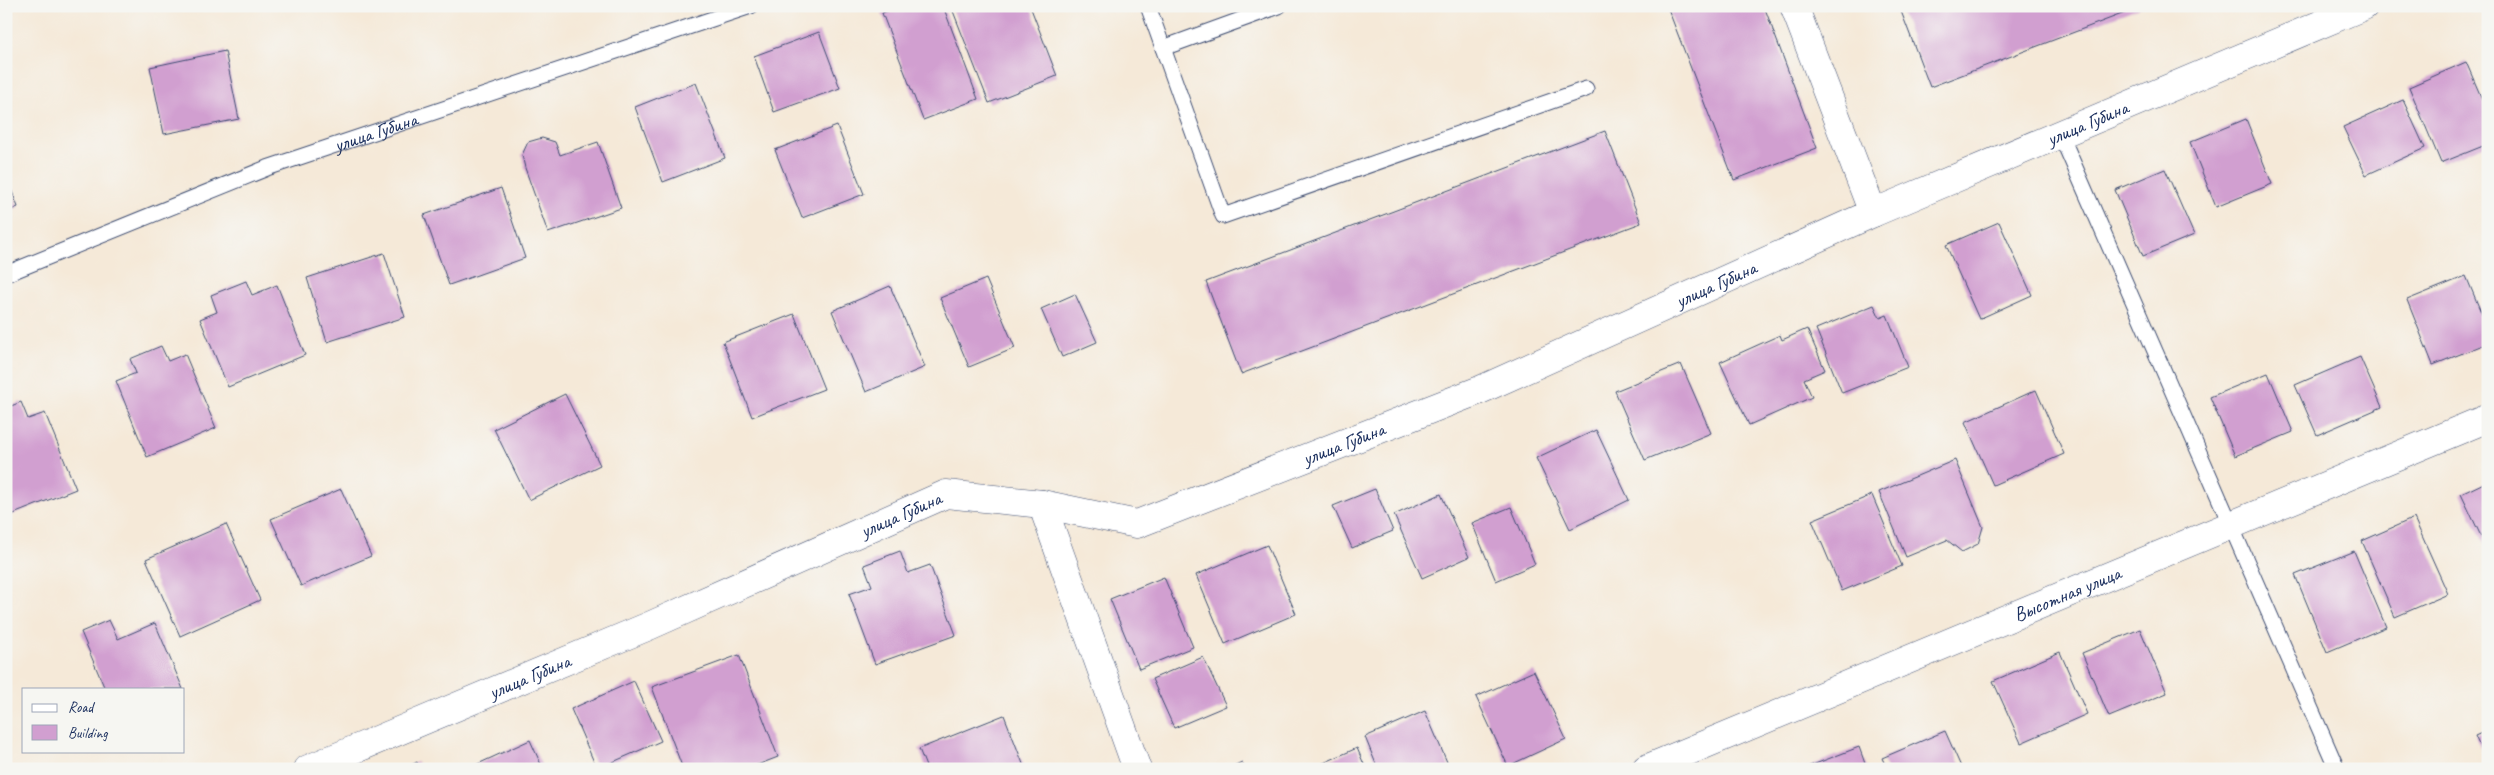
<svg xmlns="http://www.w3.org/2000/svg" width="2494" height="775" font-family="Caveat,sans-serif">
<style>
.building{fill:#d19fd0}
.lines{fill:none;stroke-linecap:round;stroke-linejoin:round}
.service-casing{stroke:#3c4b70;stroke-width:17}
.minor-casing{stroke:#3c4b70;stroke-width:29}
.service{stroke:#fff;stroke-width:15}
.minor{stroke:#fff;stroke-width:28}
.labels{text-anchor:middle;stroke-width:4;stroke-linejoin:round;paint-order:stroke}
.street-label{font-size:20px;fill:#1b2f5e;stroke:#f6f6f2}
</style>
<rect width="100%" height="100%" fill="#f6f6f2"/>
<filter id="ink" filterUnits="userSpaceOnUse"><feTurbulence type="fractalNoise" baseFrequency=".02" numOctaves="2"/><feDisplacementMap in="SourceGraphic" scale="10" xChannelSelector="R" yChannelSelector="G"/><feConvolveMatrix kernelMatrix="1 2 1 2 8 2 1 2 1" color-interpolation-filters="sRGB"/></filter>
<filter id="wash" filterUnits="userSpaceOnUse"><feTurbulence type="fractalNoise" baseFrequency=".0096" numOctaves="4" result="noise"/><feDisplacementMap in="SourceGraphic" scale="20" xChannelSelector="R" yChannelSelector="G"/><feGaussianBlur stdDeviation="1.12" result="paint"/><feColorMatrix in="noise" values="0 0 0 0 0 0 0 0 0 0 0 0 0 0 0 0 0 1.4 0 .05"/><feComposite in="paint" operator="in"/></filter>
<g filter="url(#wash)">
<rect width="100%" height="100%" fill="#f5e9d8"/>
<g id="blocks">
<path class="building" d="M900,6H943L978,99L923,120L882,13Z
M951,6H1030L1057,76L989,103Z
M1667,6H1764L1817,148L1734,180Z
M1899,6H2143L1930,87Z
M819,32L840,88L774,112L754,56Z
M225,51L239,119L164,134L150,67Z
M2466,62L2488,113V144L2441,163L2409,87Z
M696,83L725,158L663,182L635,107Z
M2403,100L2425,148L2366,175L2343,127Z
M2246,119L2272,184L2216,207L2190,142Z
M837,126L864,194L802,218L775,150Z
M1605,131L1641,223L1241,374L1206,282Z
M542,138L555,142L560,155L598,142L621,208L548,233L525,168L522,155L528,142Z
M2165,169L2194,235L2143,256L2115,190Z
M6,176L18,207L6,212Z
M501,188L525,258L449,285L424,215Z
M1999,222L2032,295L1979,319L1946,245Z
M384,253L405,317L327,342L307,278Z
M2466,276L2488,329V343L2433,365L2407,300Z
M986,279L1015,348L969,367L940,298Z
M246,281L252,295L277,285L305,355L228,387L200,319L217,312L211,295Z
M890,286L925,367L866,392L832,311Z
M1075,294L1097,342L1062,357L1041,309Z
M1874,305L1880,318L1887,315L1908,367L1842,393L1816,329Z
M794,314L824,389L752,417L723,342Z
M1807,329L1825,370L1804,379L1812,397L1749,425L1720,362L1780,335L1782,340Z
M161,346L168,361L185,354L216,428L147,457L116,381L136,373L130,359Z
M2360,357L2382,407L2317,435L2295,385Z
M1681,364L1711,433L1645,460L1615,391Z
M2268,373L2293,432L2235,456L2210,397Z
M2036,390L2064,454L1993,485L1965,422Z
M565,394L600,465L529,500L494,429Z
M21,402L28,419L45,413L76,489L6,517V408Z
M1596,430L1629,500L1570,529L1536,458Z
M1955,460L1983,527L1978,544L1962,552L1947,540L1906,557L1879,492Z
M2488,481V551L2461,494Z
M341,489L371,556L301,586L271,519Z
M1375,489L1393,531L1352,548L1333,506Z
M1441,494L1469,557L1422,578L1394,515Z
M1872,495L1902,566L1842,591L1812,520Z
M1511,507L1535,564L1496,581L1472,523Z
M2414,518L2448,594L2395,617L2362,541Z
M226,524L260,600L180,636L146,559Z
M1267,545L1296,614L1225,644L1196,575Z
M900,551L908,573L930,565L956,635L875,664L849,594L872,586L864,565Z
M2354,551L2386,627L2327,652L2295,575Z
M1164,577L1193,647L1139,669L1110,599Z
M109,620L118,639L155,623L183,689H105L81,632Z
M2140,629L2167,693L2109,717L2082,653Z
M2060,652L2087,714L2021,743L1993,681Z
M739,655L778,757L747,769H683L652,687Z
M1203,657L1226,706L1174,728L1152,679Z
M1534,671L1566,739L1508,766L1476,697Z
M634,681L661,741L597,769L571,709Z
M1425,711L1450,769H1378L1365,737Z
M1004,715L1025,769H927L919,749Z
M2488,730V765L2475,736Z
M1945,731L1962,769H1887L1882,758Z
M530,740L543,769H467Z
M1859,747L1867,769H1802Z
M1357,748L1366,769H1310Z
M417,762L420,769H404Z
M1242,762L1244,769H1227Z"/>
</g>
</g>
<g filter="url(#ink)">
<use href="#blocks" fill-opacity="0" stroke="#3c4b70" stroke-width="1"/>
<g class="lines">
<defs>
<g id="service">
<path d="M1148,6L1223,216L1586,89"/>
<path d="M1163,48L1279,6"/>
<path d="M2060,133L2337,769"/>
<path id="s1" d="M6,274L267,168L751,6"/>
</g>
<g id="minor">
<path d="M1794,6L1873,213"/>
<path d="M1042,504L1137,769"/>
<path id="s2" d="M308,769L649,626L946,494L1042,504L1137,524L1480,390L1873,213L2364,6"/>
<path id="s3" d="M1646,769L2488,418"/>
</g>
</defs>
<use href="#service" class="service-casing"/>
<use href="#minor" class="minor-casing"/>
<use href="#service" class="service"/>
<use href="#minor" class="minor"/>
</g>
</g>
<g class="labels">
<g class="street-label">
<text dy="7" stroke="none"><textPath href="#s2" startOffset="1920">улица Губина</textPath></text>
<text dy="7" stroke="none"><textPath href="#s1" startOffset="396">улица Губина</textPath></text>
<text dy="7" stroke="none"><textPath href="#s2" startOffset="1515">улица Губина</textPath></text>
<text dy="7" stroke="none"><textPath href="#s2" startOffset="1110">улица Губина</textPath></text>
<text dy="7" stroke="none"><textPath href="#s2" startOffset="645">улица Губина</textPath></text>
<text dy="7" stroke="none"><textPath href="#s3" startOffset="456">Высотная улица</textPath></text>
<text dy="7" stroke="none"><textPath href="#s2" startOffset="240">улица Губина</textPath></text>
</g>
</g>
<rect width="2494" height="775" fill="none" stroke="#f6f6f2" stroke-width="25"/>
<rect x="22" y="688" width="162" height="65" fill="#f6f6f2" stroke="#9ea6b7"/>
<rect x="32" y="704" width="25" height="8" fill="#ffffff" stroke="#9ea6b7"/>
<text x="68" y="712" font-size="15" fill="#1b2f5e">Road</text>
<rect x="32" y="725" width="25" height="15" fill="#d19fd0" stroke="#9ea6b7"/>
<text x="68" y="738" font-size="15" fill="#1b2f5e">Building</text>
</svg>
